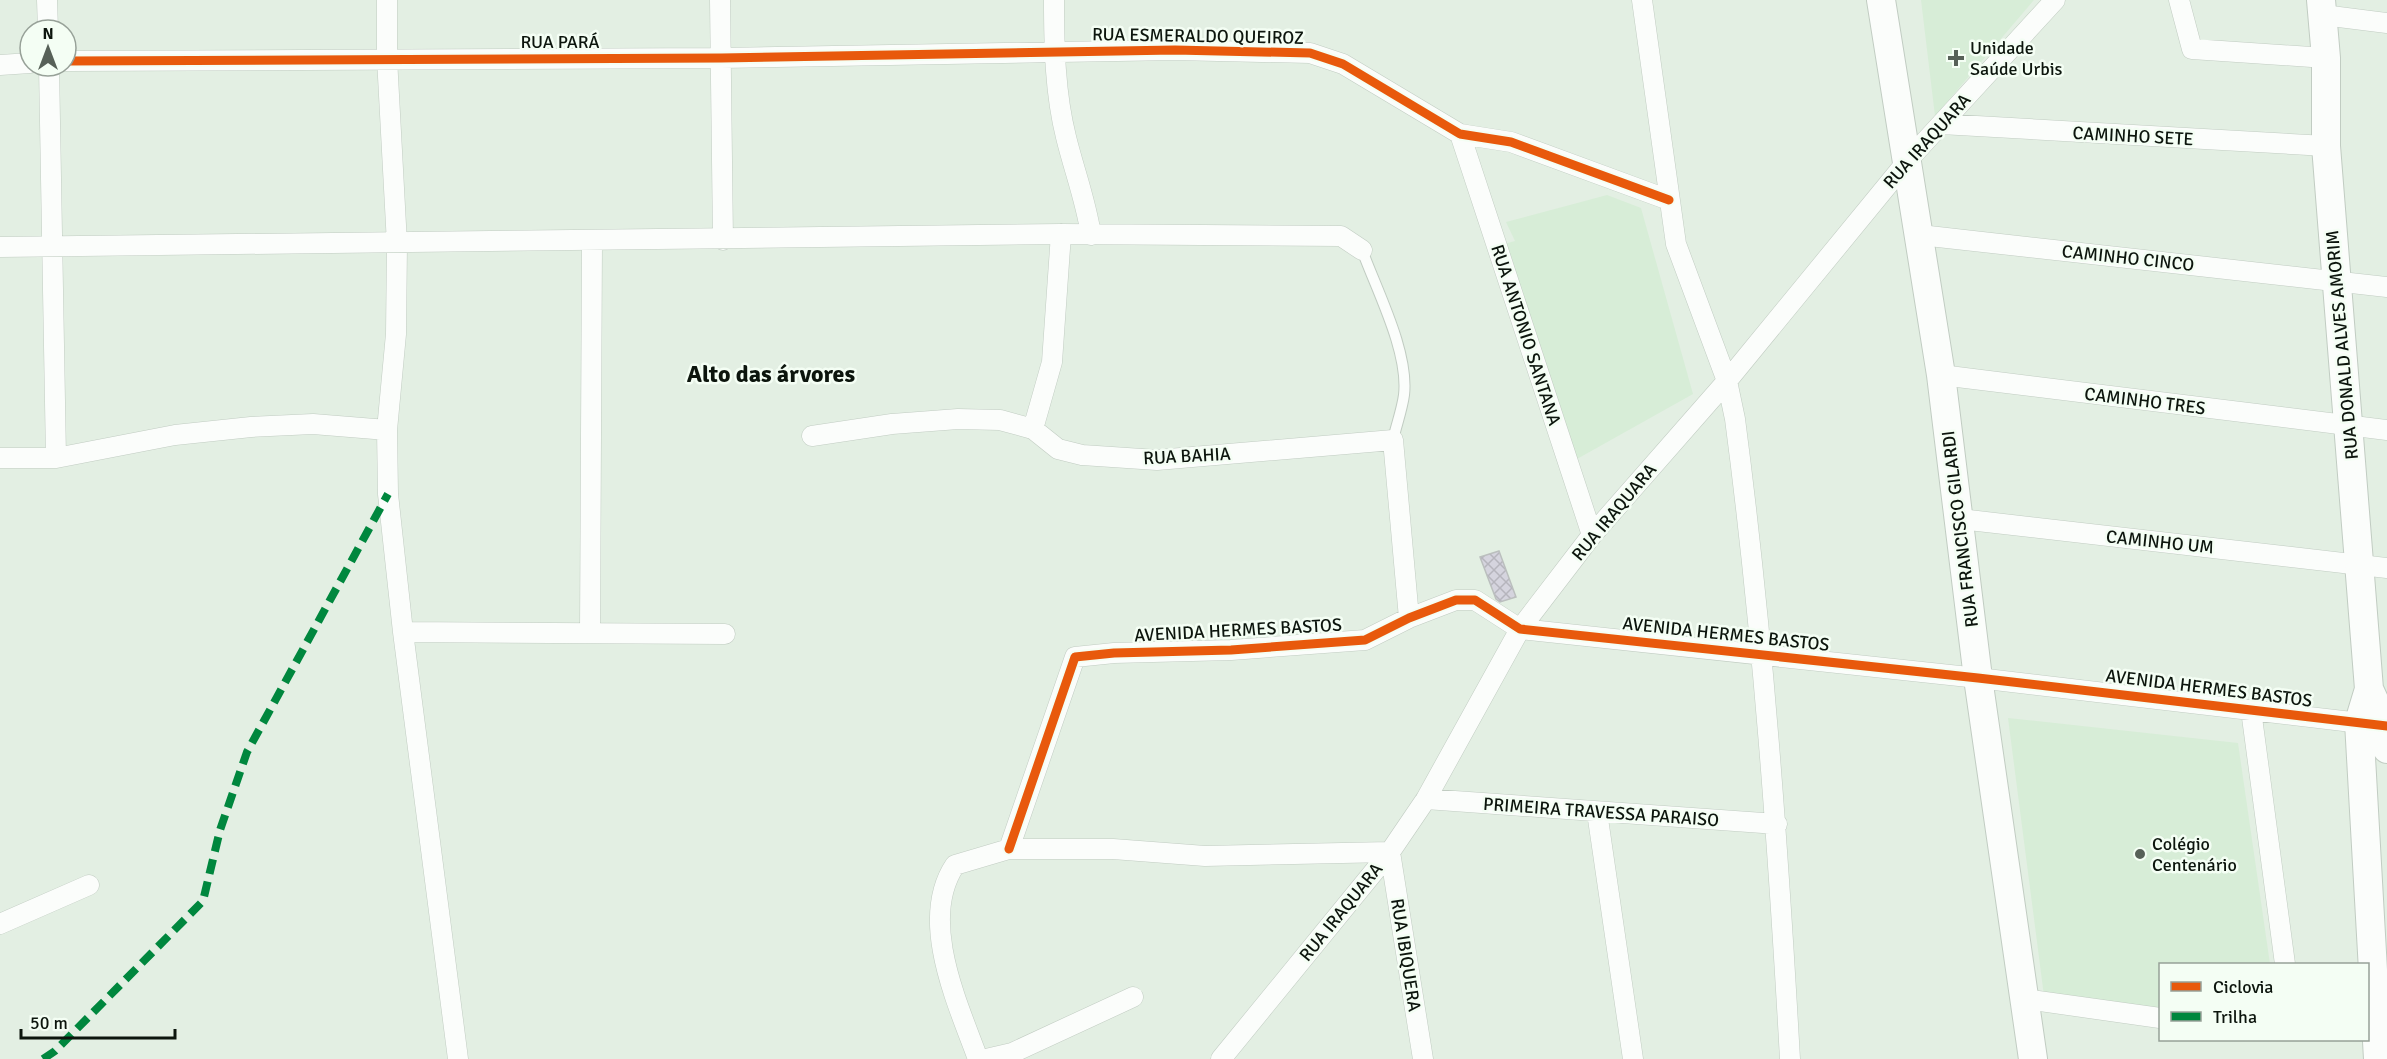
<svg xmlns="http://www.w3.org/2000/svg" width="2387" height="1059" font-family="Signika,sans-serif">
<style>
.built{fill:#d7edd7}
.building{fill:url(#building-cross-hatch);stroke:#bbbfbe;stroke-width:1.5}
.lines{fill:none;stroke-linecap:round;stroke-linejoin:round}
.lane-casing{stroke:#c1ccc2;stroke-width:12}
.street-casing{stroke:#c1ccc2;stroke-width:21}
.secondary-casing{stroke:#c1ccc2;stroke-width:30}
.lane{stroke:#fbfdfb;stroke-width:10}
.street{stroke:#fbfdfb;stroke-width:20}
.secondary{stroke:#fbfdfb;stroke-width:28}
.quiet{stroke:#00873e;stroke-width:8;stroke-dasharray:15 8;stroke-linecap:butt}
.cycleway-casing{stroke:#f4fef4;stroke-width:13}
.cycleway{stroke:#e8590c;stroke-width:9}
.poi-dot{fill:#576158;stroke:#f4fef4;stroke-width:2}
.labels{text-anchor:middle;stroke-width:5;stroke-linejoin:round;paint-order:stroke}
.street-label{font-size:18px;fill:#0c150d;stroke:#f4fef4}
.poi-label{font-size:18px;fill:#0c150d;stroke:#f4fef4;text-anchor:start}
.district-label{font-size:24px;font-weight:bold;fill:#0c150d;stroke:#f4fef4}
</style>
<defs>
<pattern id="building-cross-hatch" width="8" height="8" patternUnits="userSpaceOnUse" patternTransform="scale(1.5)"><rect width="8" height="8" fill="#d5d4de"/><path d="M0 0l8 8M0 8l8-8" fill="none" stroke="#b6b5bd"/></pattern>
</defs>
<rect width="100%" height="100%" fill="#e3efe3"/>
<path class="built" d="M1921,0H2034L1935,116Z
M1607,195L1641,208L1693,394L1577,459L1508,268L1504,244L1515,241L1506,222Z
M2008,718L2238,743L2270,964H2160V1008L2044,996Z"/>
<path class="building" d="M1499,551L1516,597L1500,602L1496,599L1480,557Z"/>
<g class="lines">
<defs>
<path id="lane" d="M1362,250C1377,291 1409,352 1404,395C1402,410 1396,426 1393,440"/>
<path id="street" d="M47,0L48,30
M387,0V58L397,244L396,334L387,430L388,494L403,632L458,1059
M720,0L723,240
M1054,0C1054,46 1055,93 1066,137C1074,170 1086,201 1091,235
M1642,0L1676,244L1727,381L1735,419C1763,632 1778,845 1790,1059
M2179,0L2192,49L2326,58
M2323,15L2387,23
M66,61L721,58L1175,50L1310,53L1343,64L1460,134L1511,142L1669,200
M0,65L30,63
M49,66L56,458
M1941,124L2326,146
M1460,134L1592,535
M1920,235L2387,287
M0,247L1061,234L1341,236L1362,250
M1941,375L2387,430
M1033,429L1052,362L1061,234
M812,436L892,424L958,419L1000,420L1033,429L1058,449L1082,455L1157,460L1393,440L1409,618
M0,458H56L175,435L251,427L313,424L387,430
M1960,519L2387,568
M403,632L725,634
M590,633L592,241
M2251,710L2285,964
M1426,799L1777,824
M1597,812L1633,1059
M1009,849L1075,657L1114,653L1231,650L1365,640L1409,618L1456,600H1475L1520,629L1978,678L2369,724
M0,924L89,885
M2025,999L2160,1018
M978,1059C958,1004 918,920 955,865L1009,849H1113L1205,856L1390,852L1423,1059
M986,1059L1012,1053L1133,997
M1221,1059L1390,852L1426,799L1520,629L1592,535L1727,381L1909,159L2055,0"/>
<path id="secondary" d="M1881,0L1941,375L1978,678L2033,1059
M2321,0L2326,58V146L2369,689L2386,726L2387,749
M2369,689L2359,722L2378,1059"/>
</defs>
<use href="#lane" class="lane-casing"/>
<use href="#street" class="street-casing"/>
<use href="#secondary" class="secondary-casing"/>
<use href="#lane" class="lane"/>
<use href="#street" class="street"/>
<use href="#secondary" class="secondary"/>
<path class="quiet" d="M43,1059L55,1051L203,901L220,830L247,752L388,494"/>
<defs>
<path id="cycleway" d="M66,61L721,58L1175,50L1310,53L1343,64L1460,134L1511,142L1669,200
M1009,849L1075,657L1114,653L1231,650L1365,640L1409,618L1456,600H1475L1520,629L1978,678L2387,726"/>
</defs>
<use href="#cycleway" class="cycleway-casing"/>
<use href="#cycleway" class="cycleway"/>
</g>
<g class="poi-dot">
<path d="M1953 49h6v6h6v6h-6v6h-6v-6h-6v-6h6z"/>
<circle cx="2140" cy="854" r="6"/>
</g>
<g class="labels">
<g class="street-label">
<text transform="translate(1198 36) rotate(1)" y="6">RUA ESMERALDO QUEIROZ</text>
<text x="560" y="48">RUA PARÁ</text>
<text transform="translate(2133 136) rotate(3)" y="6">CAMINHO SETE</text>
<text transform="translate(1927 141) rotate(-48)" y="6">RUA IRAQUARA</text>
<text transform="translate(2128 258) rotate(6)" y="6">CAMINHO CINCO</text>
<text transform="translate(1526 335) rotate(72)" y="6">RUA ANTONIO SANTANA</text>
<text transform="translate(2342 345) rotate(-95)" y="6">RUA DONALD ALVES AMORIM</text>
<text transform="translate(2145 401) rotate(7)" y="6">CAMINHO TRES</text>
<text transform="translate(1187 456) rotate(-3)" y="6">RUA BAHIA</text>
<text transform="translate(1614 512) rotate(-50)" y="6">RUA IRAQUARA</text>
<text transform="translate(1960 529) rotate(-97)" y="6">RUA FRANCISCO GILARDI</text>
<text transform="translate(2160 542) rotate(6)" y="6">CAMINHO UM</text>
<text transform="translate(1238 630) rotate(-3)" y="6">AVENIDA HERMES BASTOS</text>
<text transform="translate(1726 634) rotate(6)" y="6">AVENIDA HERMES BASTOS</text>
<text transform="translate(2209 688) rotate(7)" y="6">AVENIDA HERMES BASTOS</text>
<text transform="translate(1601 812) rotate(4)" y="6">PRIMEIRA TRAVESSA PARAISO</text>
<text transform="translate(1341 912) rotate(-51)" y="6">RUA IRAQUARA</text>
<text transform="translate(1406 955) rotate(81)" y="6">RUA IBIQUERA</text>
</g>
<g class="poi-label">
<text x="1970" y="54">Unidade<tspan x="1970" dy="21">Saúde Urbis</tspan></text>
<text x="2152" y="850">Colégio<tspan x="2152" dy="21">Centenário</tspan></text>
</g>
<g class="district-label">
<text x="771" y="382">Alto das árvores</text>
</g>
</g>
<rect x="2159" y="963" width="210" height="78" fill="#f4fef4" stroke="#97a198" stroke-width="1.5"/>
<rect x="2171" y="982" width="30" height="9" fill="#e8590c" stroke="#97a198" stroke-width="1.5"/>
<text x="2213" y="993" font-size="18" fill="#0c150d">Ciclovia</text>
<rect x="2171" y="1012" width="30" height="9" fill="#00873e" stroke="#97a198" stroke-width="1.5"/>
<text x="2213" y="1023" font-size="18" fill="#0c150d">Trilha</text>
<g transform="translate(48 48)"><circle r="28" fill="#f4fef4" stroke="#97a198" stroke-width="1.5"/>
<path d="M0-4.5L10 22L0 15L-10 22Z" fill="#576158"/>
<text y="-9" font-size="16" font-weight="bold" text-anchor="middle" fill="#0c150d">N</text>
</g>
<path d="M21 1029v9h154v-9" fill="none" stroke="#0c150d" stroke-width="3"/>
<text x="30" y="1029" font-size="18" fill="#0c150d" stroke="#f4fef4" stroke-width="4.5" paint-order="stroke">50 m</text>
</svg>
